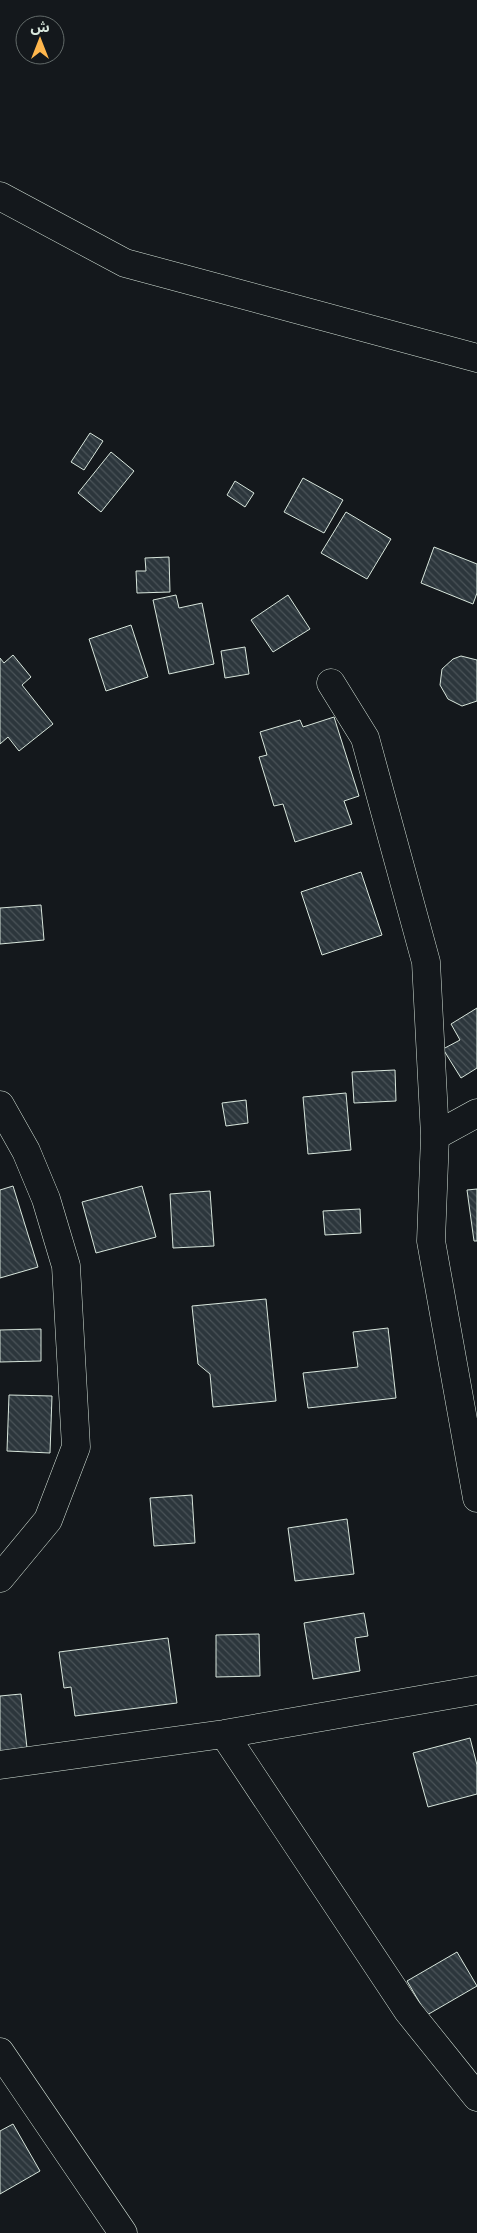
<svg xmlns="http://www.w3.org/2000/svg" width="477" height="2233" font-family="'Exo 2','Noto Sans Arabic',sans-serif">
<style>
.building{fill:url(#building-back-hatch);stroke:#d8e6dc}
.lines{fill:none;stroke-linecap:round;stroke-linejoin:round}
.street-casing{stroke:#d8e6dc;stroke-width:29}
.street{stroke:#14181c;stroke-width:28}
</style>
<defs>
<pattern id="building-back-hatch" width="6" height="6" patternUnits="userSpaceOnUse" patternTransform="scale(1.25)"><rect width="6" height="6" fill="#2c363c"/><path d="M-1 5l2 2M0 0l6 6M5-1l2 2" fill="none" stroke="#4a5358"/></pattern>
</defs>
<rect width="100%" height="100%" fill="#14181c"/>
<path class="building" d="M90,433L103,441L84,470L71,462Z
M111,452L134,471L101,512L78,493Z
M303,478L343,500L324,533L284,512Z
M235,481L254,493L245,507L227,495Z
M346,512L391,539L367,579L321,553Z
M434,547L477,564V593L473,604L421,583Z
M169,557L170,592L137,593L136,571H146L145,558Z
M176,595L179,608L202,603L214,664L169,674L153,600Z
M288,595L310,629L273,652L251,620Z
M131,625L148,677L106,691L89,639Z
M245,647L249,674L225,678L221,651Z
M13,655L31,677L22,685L53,724L19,751L8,737L0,744V658L4,663Z
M461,656L477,660V701L462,706L448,699L440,685L442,669L453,659Z
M334,717L359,796L344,801L352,824L295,842L283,804L274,806L259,757L267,755L260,732L300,720L303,727Z
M361,872L382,935L322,955L301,892Z
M41,905L44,940L0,944V908Z
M477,1008V1068L461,1078L443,1049L460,1040L451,1024Z
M395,1070L396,1101L354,1103L352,1072Z
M346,1093L351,1150L308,1154L303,1097Z
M246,1100L248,1123L226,1126L222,1103Z
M13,1186L38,1267L0,1278V1190Z
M142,1186L156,1237L96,1253L82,1202Z
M477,1189V1241H474L467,1190Z
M210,1191L214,1246L173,1248L170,1194Z
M360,1209L361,1233L325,1235L323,1211Z
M266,1299L276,1401L213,1407L210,1374L198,1364L192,1306Z
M388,1328L396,1398L308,1408L303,1373L358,1367L353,1332Z
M41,1329V1361L0,1362V1330Z
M9,1395L52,1396L50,1453L7,1451Z
M192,1495L195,1543L154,1546L150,1498Z
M347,1519L354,1574L295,1581L288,1528Z
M364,1613L368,1636L355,1638L360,1671L313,1679L304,1623Z
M259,1634L260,1676L216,1677V1635Z
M168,1638L177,1703L75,1716L71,1687L64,1688L59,1652Z
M21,1694L28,1757L0,1760V1696Z
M470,1738L477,1765V1794L428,1807L413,1753Z
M457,1952L477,1986L427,2015L407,1981Z
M13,2124L40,2171L0,2194V2131Z"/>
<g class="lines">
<defs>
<path id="street" d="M0,196L125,263L477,358
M331,683L365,738L426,962L435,1136L431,1241L477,1498
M0,1105L26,1151L46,1199L66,1266L76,1447L48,1520L0,1578
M435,1136L477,1113
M224,1734L408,2011L477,2097
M0,1765L224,1734L477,1690
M0,2052L123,2233"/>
</defs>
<use href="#street" class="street-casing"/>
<use href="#street" class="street"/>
</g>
<g transform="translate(40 40)"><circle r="24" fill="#14181c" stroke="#626a69"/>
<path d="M0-4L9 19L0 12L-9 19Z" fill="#ffb74d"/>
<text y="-8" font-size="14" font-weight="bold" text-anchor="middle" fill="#d8e6dc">ش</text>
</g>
</svg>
